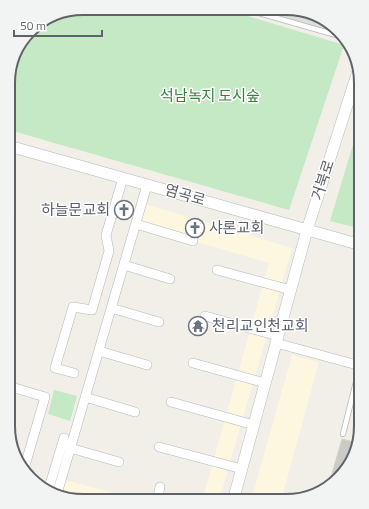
<svg xmlns="http://www.w3.org/2000/svg" width="369" height="509" font-family="'Titillium Web','Noto Sans KR',sans-serif">
<style>
.commercial{fill:#fef7e0}
.industrial{fill:#e0deda}
.green{fill:#c5e8c5}
.building{fill:#cccac5;stroke:#d6d1c6}
.lines{fill:none;stroke-linecap:round;stroke-linejoin:round}
.service-casing{stroke:#b5b8bc;stroke-width:6}
.minor-casing{stroke:#b5b8bc;stroke-width:10}
.tertiary-casing{stroke:#b5b8bc;stroke-width:12}
.service{stroke:#fff;stroke-width:4.5}
.minor{stroke:#fff;stroke-width:9}
.tertiary{stroke:#fff;stroke-width:11}
.labels{text-anchor:middle;stroke-width:3;stroke-linejoin:round;paint-order:stroke}
.park-label{font-size:15px;fill:#348238;stroke:#fff}
.street-label{font-size:15px;fill:#5f6368;stroke:#fff}
.worship-label{font-size:15px;fill:#5b616d;stroke:#fff;text-anchor:start}
.rim{fill:none;stroke:#5f6368;stroke-width:2}
</style>
<rect width="100%" height="100%" fill="#f1efe8"/>
<path class="commercial" d="M142,203L292,248L219,501H202L269,263L136,224Z
M292,355L319,362L281,501H251Z
M61,479L143,501L73,500L57,494Z"/>
<path class="industrial" d="M245,9H296L332,23L343,37Z"/>
<path class="green" d="M83,8H221L344,45L289,210L9,130V73L34,26Z
M361,118V229L330,221Z
M54,390L77,396L70,421L48,414Z"/>
<path class="building" d="M342,439L357,443L348,468L329,484Z"/>
<g class="lines">
<defs>
<path id="service" d="M245,9L343,37
M343,434L360,366"/>
<path id="minor" d="M136,224L193,241
M124,265L170,279
M217,270L291,290
M111,308L159,322
M205,316L278,336
M276,343L361,366
M99,351L147,365
M193,363L265,383
M74,373L55,368L73,307L92,310L109,251L106,235L123,178
M8,386L45,397L24,469
M85,397L135,412
M171,402L254,425
M159,447L242,469
M70,448L119,462
M48,491L64,438
M57,494L147,185
M157,501L160,487"/>
<path id="tertiary" d="M9,146L361,245
M233,501L307,230L358,71"/>
</defs>
<use href="#service" class="service-casing"/>
<use href="#minor" class="minor-casing"/>
<use href="#tertiary" class="tertiary-casing"/>
<use href="#service" class="service"/>
<use href="#minor" class="minor"/>
<use href="#tertiary" class="tertiary"/>
</g>
<defs>
<symbol id="church-ring" viewBox="-11 -11 22 22"><circle r="9.5" fill="#fff" stroke="#6b7280" stroke-width="1.5"/><path d="M-1.2-6h2.4v3.5h3.3v2.4h-3.3V6h-2.4V-.1h-3.3v-2.4h3.3Z" fill="#6b7280"/></symbol>
<symbol id="temple-ring" viewBox="-11 -11 22 22"><circle r="9.5" fill="#fff" stroke="#6b7280" stroke-width="1.5"/><path d="M0-6L5-2H3V0L6.5 2.5H4V6H1.5V3h-3V6H-4V2.5H-6.5L-3 0V-2H-5Z" fill="#6b7280"/></symbol>
</defs>
<g fill-rule="evenodd">
<use href="#church-ring" x="113" y="199" width="22" height="22"/>
<use href="#church-ring" x="184" y="217" width="22" height="22"/>
<use href="#temple-ring" x="187" y="315" width="22" height="22"/>
</g>
<g class="labels">
<g class="park-label">
<text x="210" y="101">석남녹지 도시숲</text>
</g>
<g class="street-label">
<text transform="translate(323 180) rotate(-72)" y="5">거북로</text>
<text transform="translate(185 195) rotate(16)" y="5">염곡로</text>
</g>
<g class="worship-label">
<text x="110" y="215" text-anchor="end">하늘문교회</text>
<text x="209" y="233">샤론교회</text>
<text x="212" y="331">천리교인천교회</text>
</g>
</g>
<path d="M0 0H369V509H0ZM83 15H286A68 68 0 0 1 354 83V426A68 68 0 0 1 286 494H83A68 68 0 0 1 15 426V83A68 68 0 0 1 83 15Z" fill="#f2f3f3" fill-rule="evenodd"/>
<path class="rim" d="M83 15H286A68 68 0 0 1 354 83V426A68 68 0 0 1 286 494H83A68 68 0 0 1 15 426V83A68 68 0 0 1 83 15Z"/>
<path d="M14 30v6h88v-6" fill="none" stroke="#5f6368" stroke-width="2"/>
<text x="20" y="30" font-size="12" fill="#5f6368" stroke="#ffffff" stroke-width="3" paint-order="stroke">50 m</text>
</svg>
